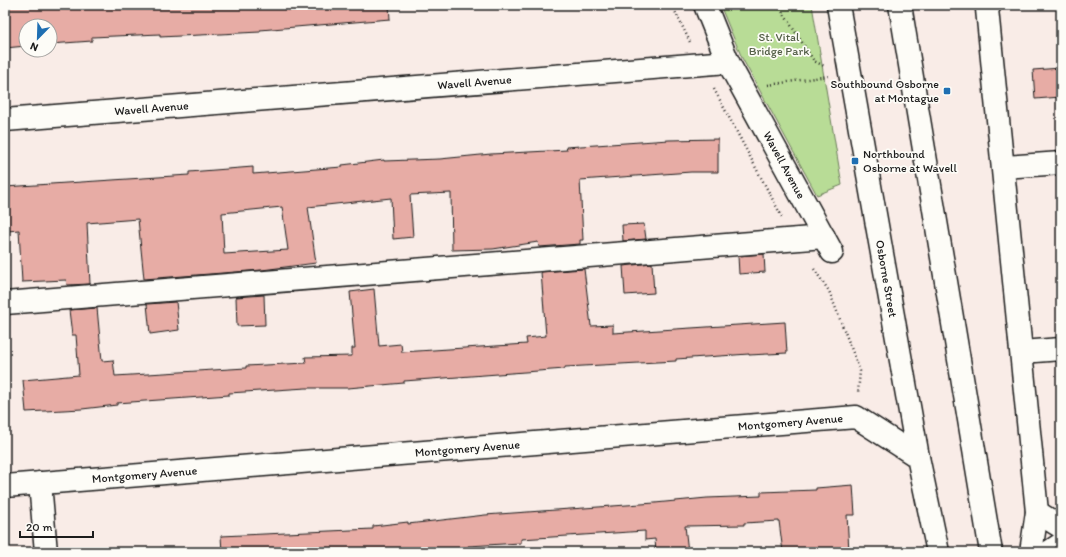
<svg xmlns="http://www.w3.org/2000/svg" width="1066" height="557" font-family="Itim,sans-serif">
<style>
.green{fill:#b8dc96;stroke:#6a7c59}
.building{fill:#e7aca5;stroke:#1c1c1c;fill-rule:evenodd}
.lines{fill:none;stroke-linecap:round;stroke-linejoin:round}
.minor-casing{stroke:#1c1c1c;stroke-width:25}
.major-casing{stroke:#1c1c1c;stroke-width:25}
.path{stroke:#1c1c1c;stroke-width:2.5;stroke-dasharray:1 3;stroke-linecap:butt}
.minor{stroke:#fdfcf7;stroke-width:22}
.major{stroke:#fdfcf7;stroke-width:22}
.poi-dot{fill:#1f6fb2;stroke:#fdfcf7;stroke-width:1.5}
.labels{text-anchor:middle;stroke-width:3.5;stroke-linejoin:round;paint-order:stroke}
.park-label{font-size:12px;fill:#535f47;stroke:#fdfcf7}
.street-label{font-size:12px;fill:#1c1c1c;stroke:#fdfcf7}
.poi-label{font-size:12px;fill:#1c1c1c;stroke:#fdfcf7;text-anchor:end}
</style>
<rect width="100%" height="100%" fill="#f9ece7"/>
<filter id="ink" filterUnits="userSpaceOnUse"><feTurbulence type="fractalNoise" baseFrequency=".025" numOctaves="2"/><feDisplacementMap in="SourceGraphic" scale="8" xChannelSelector="R" yChannelSelector="G"/><feConvolveMatrix kernelMatrix="1 2 1 2 8 2 1 2 1" color-interpolation-filters="sRGB"/></filter>
<g filter="url(#ink)">
<path class="green" d="M720,5H812L842,185L817,195L742,58Z"/>
<path class="building" d="M5,5H389L390,19L260,30V32L160,37V34L92,37V41L50,44V26H26V46L5,48Z
M1061,68V97L1035,99L1033,70Z
M718,139V172H691L580,180L583,240H580V244L539,247L538,242L493,249L452,250L451,193L410,195L413,237L393,239L391,198L308,207L316,263L262,270L144,279L138,219L87,223L90,284L67,285L66,280L22,282L19,230L7,231L5,187L189,175V172L253,167V174L342,167V165L384,160V161L440,159L491,154L567,150L566,147L669,140ZM282,207L288,250L224,254L222,213Z
M644,224L646,239L623,241L622,225Z
M764,254L765,272L739,274L738,256Z
M652,263L654,293L625,295L623,266Z
M584,269L591,326L613,325V333L785,322L787,353L749,355V354L676,359V361L565,367V369L404,381V383L348,388H306L229,393V395L117,403V405L82,409L26,412L23,380L79,375L76,335H72L69,310L97,308L102,361L113,360L115,376L246,368V366L306,363L305,357L352,356V348H355L350,292L374,289L379,346L401,344L402,352L527,344L526,338L546,336L541,272Z
M264,295L265,325L237,326L236,297Z
M176,302L179,330L150,334L147,304Z
M853,485L855,515H847L849,552H783L779,521L744,523V525L685,526L688,552H656L655,539L645,540V531L521,539V543L468,546L469,552H222L221,536L373,529V526L408,522V524L485,515L655,503L707,498L761,496V492L816,490V488Z"/>
<g class="lines">
<defs>
<g id="minor">
<path id="s1" d="M705,5L728,62L832,252"/>
<path d="M990,5L987,9L1037,512L1031,552"/>
<path id="s2" d="M5,120L728,62"/>
<path d="M1004,167L1061,163"/>
<path d="M5,303L824,237"/>
<path d="M1022,352L1061,349"/>
<path d="M40,483L46,552"/>
<path id="s3" d="M5,486L856,417L918,457"/>
<path d="M1037,512L1061,527"/>
<path d="M1049,552L1061,544"/>
</g>
<g id="major">
<path id="s4" d="M838,5L918,457L938,552"/>
<path d="M900,5L991,552"/>
</g>
</defs>
<use href="#minor" class="minor-casing"/>
<use href="#major" class="major-casing"/>
<path class="path" d="M672,5L690,42
M778,5L814,61L826,67
M768,85L828,76
M714,89L782,217
M814,269L829,291L860,371L858,393"/>
<use href="#minor" class="minor"/>
<use href="#major" class="major"/>
</g>
</g>
<g class="poi-dot">
<rect x="943" y="87" width="8" height="8" rx="2"/>
<rect x="851" y="157" width="8" height="8" rx="2"/>
</g>
<g class="labels">
<g class="park-label">
<text x="779" y="41">St. Vital<tspan x="779" dy="14">Bridge Park</tspan></text>
</g>
<g class="street-label">
<text dy="4" stroke="none"><textPath href="#s2" startOffset="471">Wavell Avenue</textPath></text>
<text dy="4" stroke="none"><textPath href="#s2" startOffset="147">Wavell Avenue</textPath></text>
<text dy="4" stroke="none"><textPath href="#s1" startOffset="179">Wavell Avenue</textPath></text>
<text dy="4" stroke="none"><textPath href="#s4" startOffset="278">Osborne Street</textPath></text>
<text dy="4" stroke="none"><textPath href="#s3" startOffset="788">Montgomery Avenue</textPath></text>
<text dy="4" stroke="none"><textPath href="#s3" startOffset="464">Montgomery Avenue</textPath></text>
<text dy="4" stroke="none"><textPath href="#s3" startOffset="140">Montgomery Avenue</textPath></text>
</g>
<g class="poi-label">
<text x="939" y="88">Southbound Osborne<tspan x="939" dy="14">at Montague</tspan></text>
<text x="863" y="158" text-anchor="start">Northbound<tspan x="863" dy="14">Osborne at Wavell</tspan></text>
</g>
</g>
<rect width="1066" height="557" fill="none" stroke="#fdfcf7" stroke-width="20"/>
<rect x="10" y="10" width="1046" height="537" fill="none" stroke="#1c1c1c" stroke-width="1.5" filter="url(#ink)"/>
<g transform="translate(38 38) rotate(203)"><circle r="19" fill="#fdfcf7" stroke="#a3a29f"/>
<path d="M0-3L7 15L0 10L-7 15Z" fill="#1f6fb2"/>
<text y="-6" font-size="11" font-weight="bold" text-anchor="middle" fill="#1c1c1c">N</text>
</g>
<path d="M20 531v6h73v-6" fill="none" stroke="#1c1c1c" stroke-width="2"/>
<text x="26" y="531" font-size="12" fill="#1c1c1c" stroke="#fdfcf7" stroke-width="3" paint-order="stroke">20 m</text>
</svg>
